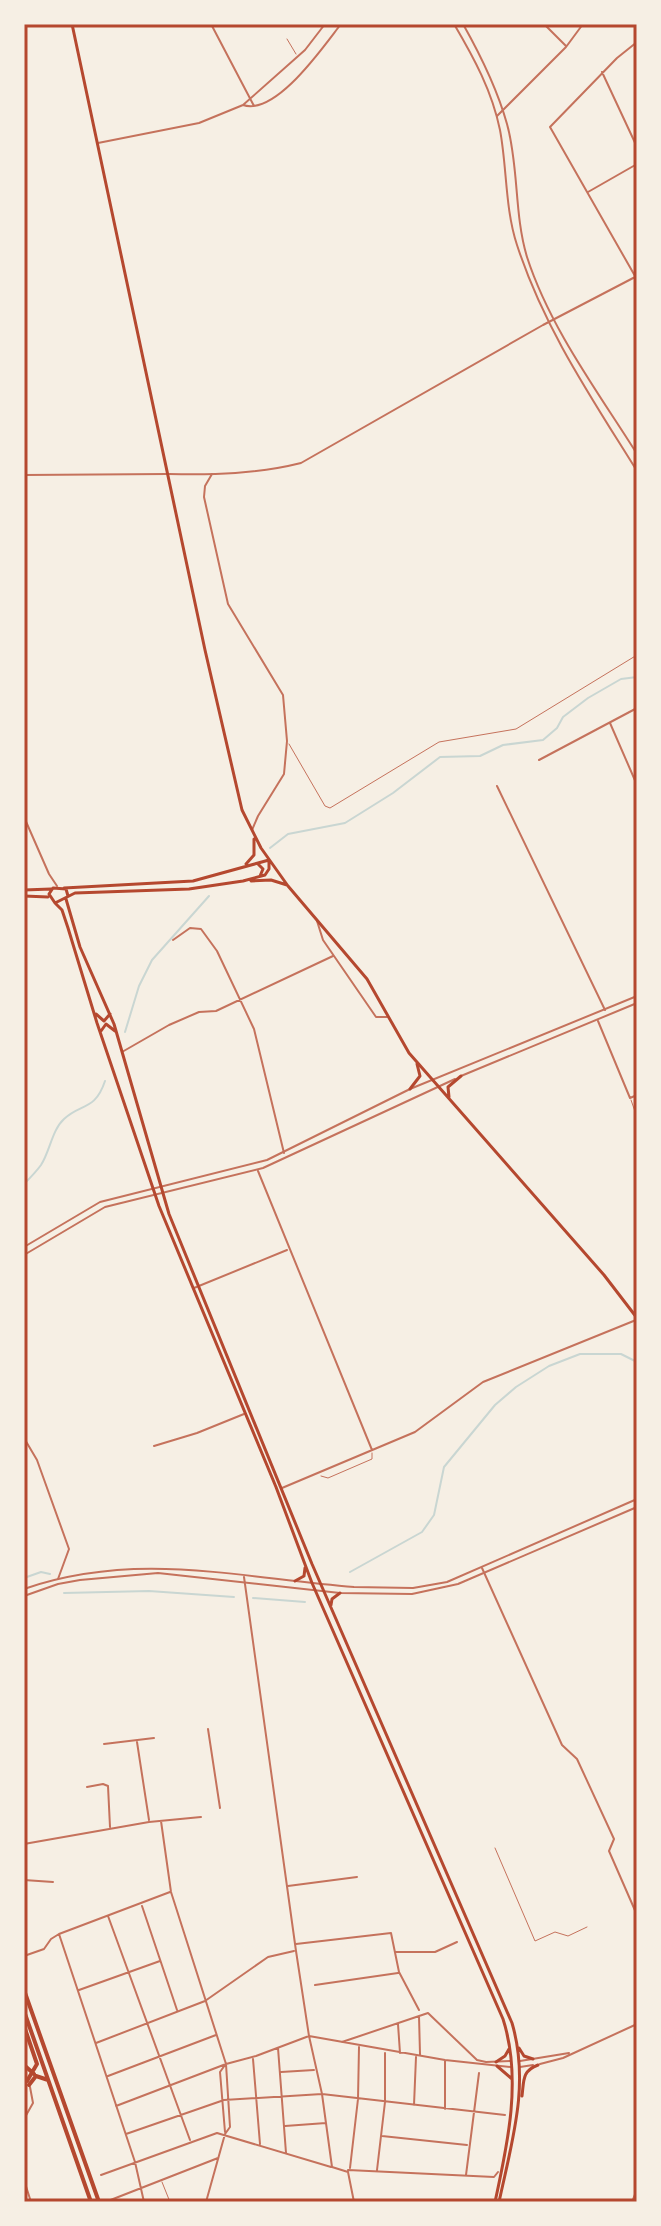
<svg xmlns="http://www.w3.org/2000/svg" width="661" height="2226" font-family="'Alegreya Sans',sans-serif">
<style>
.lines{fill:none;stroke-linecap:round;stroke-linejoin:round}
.stream{stroke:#c9d6d2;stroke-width:2}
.service{stroke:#c5725c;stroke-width:1}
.minor{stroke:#c5725c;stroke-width:2}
.tertiary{stroke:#c5725c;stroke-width:2}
.secondary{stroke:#b5482f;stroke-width:3}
.primary{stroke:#b5482f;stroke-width:4}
.neatline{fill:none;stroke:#b5482f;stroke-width:3}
</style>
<rect width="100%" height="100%" fill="#f6efe4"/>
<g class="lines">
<path class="stream" d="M270,848L288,834L345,823L393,793L440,757L480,756L503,745L543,740L557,728L563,717L588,698L621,679L637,677
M125,1032L139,986L152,960L209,896
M24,1184C30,1178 36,1172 41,1165C50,1151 52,1130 64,1119C81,1103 95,1111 105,1081
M350,1572L422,1532L434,1515L444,1467L495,1405L516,1387L549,1366L580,1354H621L637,1362
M24,1578L41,1572L50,1574
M64,1593L149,1591L234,1597
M253,1598L305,1602"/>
<path class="service" d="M287,39L296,54
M289,744L325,806L330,808L439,742L516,729L637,655
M631,1100L637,1117
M321,1476L328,1478L372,1459V1453
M495,1848L535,1941L555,1932L568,1936L587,1927
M162,2182L170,2202"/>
<path class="minor" d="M544,24L566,46
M602,72L637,147
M497,116L566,47L583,24
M588,192L637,164
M635,276L550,127L617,58L637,42
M212,474L205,486L204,497L228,604L283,695L287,741L284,774L258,816L252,830
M24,475L167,474
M610,723L637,785
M539,760L637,708
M497,786L605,1010
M24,817L49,874L57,886
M317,921L323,940L376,1017H387
M173,940L190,928L201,929L217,951L254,1029L284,1153
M598,1021L630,1098L637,1095
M122,1052L169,1025L199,1012L216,1011L333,956
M258,1171L372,1450
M194,1288L287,1250
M24,1438L37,1460L69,1549L58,1579
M154,1446L197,1433L244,1414
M282,1488L415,1432L483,1382L636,1320
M482,1568L562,1745L577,1759L614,1839L609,1851L637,1915
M244,1577L296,1951L309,2036L322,2094L332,2167L348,2172L354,2202
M208,1729L220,1808
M137,1742L149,1820
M104,1744L154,1738
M87,1787L103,1784L108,1786L110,1827
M161,1821L171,1892L226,2064L230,2127L225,2134L206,2202
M24,1844L149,1822L201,1817
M24,1880L53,1882
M288,1886L357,1877
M142,1906L177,2010
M108,1916L190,2140
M59,1934L135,2162L144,2202
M296,1944L391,1933L399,1972L419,2010
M396,1952H435L457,1942
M24,1956L44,1949L51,1939L59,1934L170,1892
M315,1985L398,1973
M79,1990L160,1961
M419,2016L420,2054
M398,2024L400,2053
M342,2042L428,2013L477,2060L486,2062L510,2061
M96,2043L205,2001L268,1957L294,1951
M278,2048L286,2153
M253,2059L260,2144
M445,2060V2109
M225,2065L220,2072L225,2132
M281,2072L314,2070
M108,2076L216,2035
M414,2105L416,2057
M116,2106L226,2064L256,2056L309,2036L445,2060L511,2067
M24,2119L33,2103L30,2087
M285,2126L326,2123
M126,2134L224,2100L322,2094L505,2115
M382,2136L467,2145
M350,2168L358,2099L359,2047
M348,2170L494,2177L498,2172
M377,2170L385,2102V2053
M101,2175L217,2133L331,2167
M466,2175L479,2073
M24,2180L31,2202
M108,2201L218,2158
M632,2202L637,2189"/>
<path class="tertiary" d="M211,24L254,106
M454,24C474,58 492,91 500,130C507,167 505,209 517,245C544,328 591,397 637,471
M463,24C481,56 497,88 507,124C519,167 514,214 527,257C550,328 598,392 637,454
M243,105C276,116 323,47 341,24
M98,143L199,123L243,105L305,50L325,24
M169,474C214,475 257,474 301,463L543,325L637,276
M461,1076L637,1003
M24,1247L100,1202L267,1160L410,1089L637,996
M24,1255L105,1207L263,1168L455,1079
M24,1589C137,1550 239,1578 354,1587L413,1588L447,1582L637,1499
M24,1596L58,1584L80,1580L158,1573L340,1593L412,1594L458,1584L637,1507
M520,2061L569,2053
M540,2064L563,2058L637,2024
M520,2067L533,2065"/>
<path class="secondary" d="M72,24L205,650L242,810L261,848L288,886L367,979L409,1053L604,1275L637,1318
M246,864L254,855V839
M258,864L263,869L260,876
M251,881L271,880L287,885
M64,888L193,881L269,860
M24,890L51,889
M24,896L48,897
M68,896L66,889L53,888L49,894L55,903L75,893L189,889L243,881L265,875L269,869V860
M66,899L80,947L114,1024L169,1214L312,1564L512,2023C530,2084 512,2141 499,2202
M55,903L62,910L68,928L97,1023L159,1206L276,1487L312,1583L503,2019C522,2078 508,2143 495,2202
M96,1014L104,1021L110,1014
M101,1031L106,1024L115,1031
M410,1089L420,1076L417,1064
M449,1097L448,1087L461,1076
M295,1581L304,1576L305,1568
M331,1605L332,1599L340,1593
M519,2048L524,2056L533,2059
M496,2062L505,2056L509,2049
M497,2066L512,2079
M522,2096C524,2080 522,2071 538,2065"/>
<path class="primary" d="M24,1990L99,2202
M24,2011L91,2202
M24,2026L37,2064L27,2081
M24,2065L34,2074
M29,2085L36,2076L48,2080"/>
</g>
<rect width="661" height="2226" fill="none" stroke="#f6efe4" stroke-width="52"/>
<rect x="26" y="26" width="609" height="2174" class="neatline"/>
</svg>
